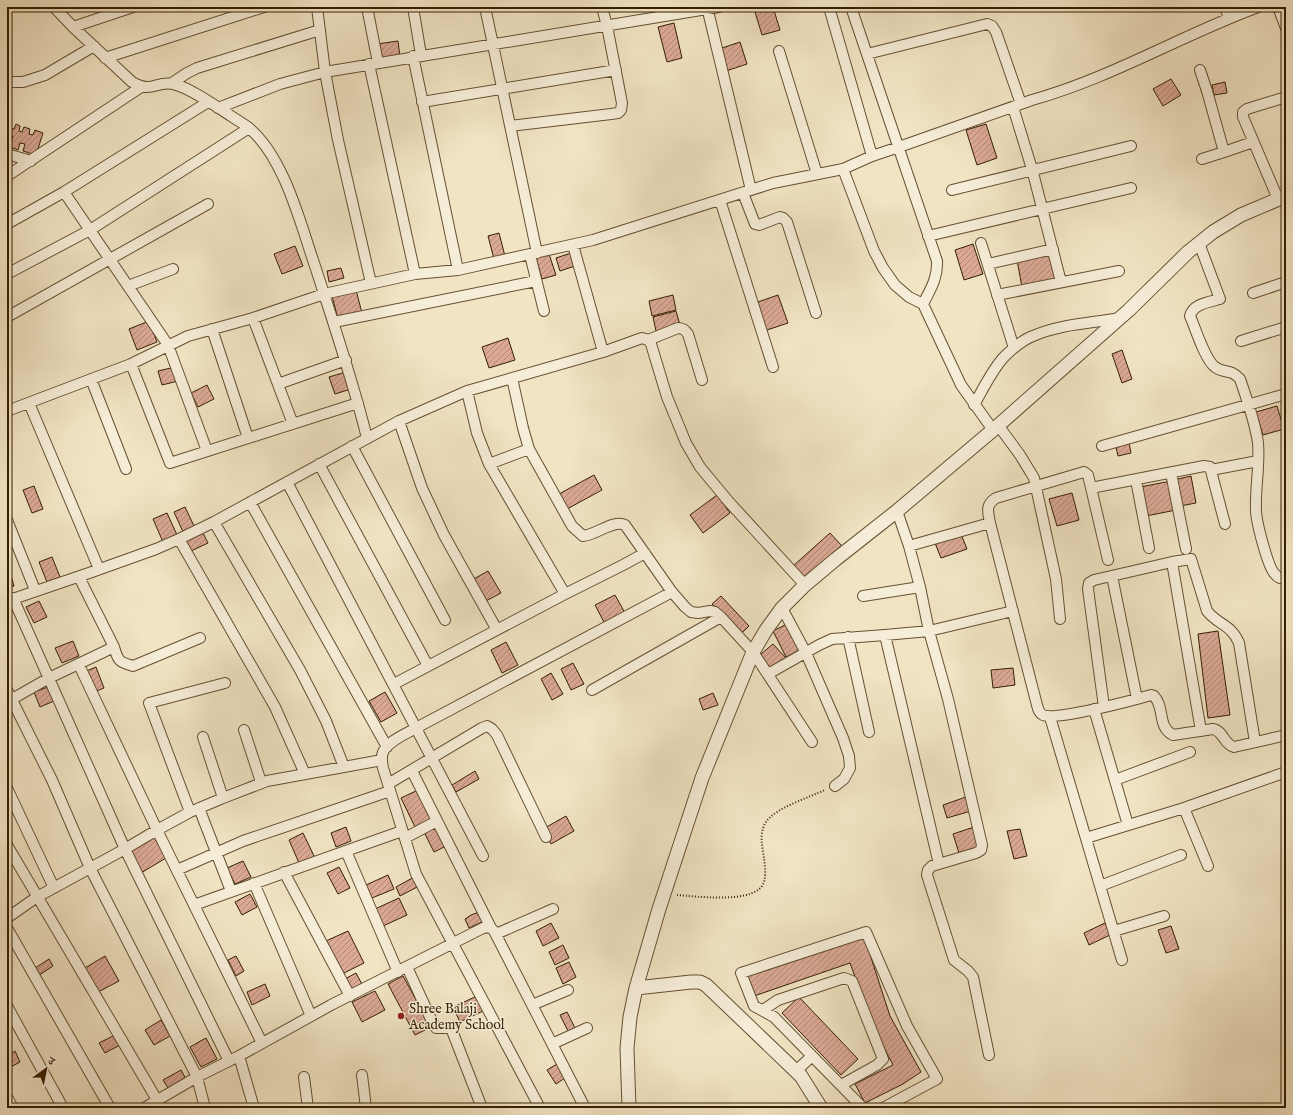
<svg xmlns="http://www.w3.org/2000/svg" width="1293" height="1115" font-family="'IM FELL English','Noto Serif Devanagari',serif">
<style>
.building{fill:url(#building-hatch);stroke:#351e00}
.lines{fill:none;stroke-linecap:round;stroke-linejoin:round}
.minor-casing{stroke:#645031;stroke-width:12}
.tertiary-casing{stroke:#645031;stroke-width:15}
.path{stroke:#351e00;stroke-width:2;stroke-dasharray:1 2;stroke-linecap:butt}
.minor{stroke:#f6edd8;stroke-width:10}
.tertiary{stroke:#f6edd8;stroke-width:13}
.poi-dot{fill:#8f2418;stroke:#f6edd8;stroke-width:1.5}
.labels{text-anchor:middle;stroke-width:3;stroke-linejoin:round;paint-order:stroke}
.poi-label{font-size:14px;fill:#351e00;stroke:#f6edd8;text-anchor:start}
</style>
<defs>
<pattern id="building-hatch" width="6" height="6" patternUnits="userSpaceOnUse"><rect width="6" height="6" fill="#dba996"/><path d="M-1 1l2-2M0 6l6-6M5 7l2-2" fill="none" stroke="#b28978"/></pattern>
</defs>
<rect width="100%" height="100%" fill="#f1e4c3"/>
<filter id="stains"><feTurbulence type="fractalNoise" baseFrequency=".005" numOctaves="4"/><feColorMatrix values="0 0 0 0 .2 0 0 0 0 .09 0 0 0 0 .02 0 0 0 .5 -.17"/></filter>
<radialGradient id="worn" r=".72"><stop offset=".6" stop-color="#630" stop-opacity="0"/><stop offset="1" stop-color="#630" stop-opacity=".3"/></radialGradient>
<path class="building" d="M773,7L780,30L762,35L755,12Z
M674,23L682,58L667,62L658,27Z
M398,41L400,57L380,60L377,44Z
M740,42L747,64L726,71L719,49Z
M1171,79L1181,95L1163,106L1153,89Z
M1225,82L1227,93L1214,95L1212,85Z
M7,121L12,123L10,128L14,129L16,124L20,126L19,131L22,132L24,127L30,129L29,134L33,135L35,130L43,133L36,155L23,151L25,144L20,143L18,150L10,147L13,136L9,135L7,140Z
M986,124L997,158L977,165L966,130Z
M499,233L505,256L494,259L488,236Z
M973,244L983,274L964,280L955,250Z
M295,246L303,266L282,274L274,254Z
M571,253L575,266L560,271L556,258Z
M549,254L556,275L542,279L536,258Z
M1050,254L1055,281L1022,287L1017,260Z
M341,268L344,278L329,282L327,271Z
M356,290L362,313L338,319L332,296Z
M673,295L676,310L652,316L649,301Z
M778,295L788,323L764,331L755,303Z
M676,311L680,325L656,331L653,317Z
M149,321L157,342L137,350L129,329Z
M508,338L515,360L489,368L482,347Z
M1122,350L1132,379L1122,383L1112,354Z
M175,367L178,381L162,385L158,371Z
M346,372L351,389L335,394L329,377Z
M207,385L214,399L198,407L191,393Z
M1277,406L1284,429L1263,435L1256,412Z
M1129,443L1131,453L1118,456L1116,447Z
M594,475L602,490L567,509L559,494Z
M1191,476L1196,503L1180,506L1174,480Z
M1171,481L1176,510L1146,516L1140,487Z
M34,486L43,509L32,513L23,490Z
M1072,493L1079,520L1057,526L1049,499Z
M717,495L730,513L703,533L690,515Z
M185,507L195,528L184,534L174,512Z
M167,513L177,535L163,542L153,519Z
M203,533L208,543L191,551L186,541Z
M830,533L842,546L805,579L793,566Z
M961,534L967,549L941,558L935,543Z
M52,557L60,577L47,582L39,562Z
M9,569L14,586L7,588V570Z
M488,571L501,593L484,602L472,580Z
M615,595L625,613L605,624L595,605Z
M721,596L749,626L740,635L712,604Z
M39,601L47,617L34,623L26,607Z
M789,623L802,649L786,657L773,631Z
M1218,631L1230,715L1208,718L1198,634Z
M73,641L79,656L62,663L55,648Z
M506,642L518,665L502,673L491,650Z
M773,644L786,658L772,670L760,655Z
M573,663L584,684L571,690L561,669Z
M96,667L104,688L92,693L84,672Z
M1013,668L1015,685L993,688L991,670Z
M551,673L563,694L552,700L541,679Z
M48,687L54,701L40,707L34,692Z
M385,692L397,713L381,722L369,701Z
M713,693L718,705L703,710L699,699Z
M475,771L479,779L456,792L452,785Z
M418,790L432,819L415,827L401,798Z
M966,797L971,811L947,818L943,805Z
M566,816L574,831L551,844L543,829Z
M436,826L446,846L434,852L424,832Z
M346,827L351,841L336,847L331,833Z
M974,827L980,846L959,853L953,834Z
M1020,829L1027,856L1014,859L1007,831Z
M303,833L315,858L299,863L289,840Z
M154,837L166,858L141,873L129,852Z
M243,861L251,877L235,884L227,868Z
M339,867L350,888L338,894L327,873Z
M388,875L394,889L372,898L366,885Z
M416,876L421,885L400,896L396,887Z
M250,894L257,907L242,915L235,902Z
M399,898L407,915L383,926L375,909Z
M479,912L484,921L469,928L465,919L471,915Z
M551,923L559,938L543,946L536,931Z
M1105,923L1110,935L1089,945L1084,933Z
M1171,926L1179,949L1166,953L1158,930Z
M348,931L364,963L342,974L326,941Z
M864,936L890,1016L921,1072L903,1084L865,1103L855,1084L893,1065L873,1026L850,963L754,996L747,976Z
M563,945L569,958L555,965L549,952Z
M105,956L119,981L98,992L85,968Z
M236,956L244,971L236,976L228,960Z
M49,959L53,966L36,977L32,970Z
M569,962L576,977L563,984L556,968Z
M356,973L364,988L354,994L345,979Z
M403,976L431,1027L415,1035L388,984Z
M265,984L270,996L252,1005L247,992Z
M375,991L385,1010L362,1022L352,1002Z
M477,996L483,1011L460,1022L453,1007Z
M799,997L858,1059L841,1075L782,1013Z
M567,1012L575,1028L568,1031L560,1015Z
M161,1020L170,1036L154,1045L145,1030Z
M115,1035L120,1045L105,1053L99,1043Z
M206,1038L217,1059L201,1067L190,1047Z
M15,1051L20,1062L7,1069V1056Z
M557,1064L565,1078L556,1084L547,1070Z
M181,1070L186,1079L168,1088L163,1080Z"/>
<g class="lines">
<defs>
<path id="minor" d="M54,7L73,27L132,82C153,94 156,80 173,84C189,87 217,107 231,116C237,120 244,124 249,128C285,158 301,226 316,269C334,325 353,381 367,438
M317,7L325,72L338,140L371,283
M367,7L378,63
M413,7L421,55
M485,7L537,253
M707,7L751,190
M829,7L872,156
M1225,7L1229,18
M1278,7L1286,28
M73,27L133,7
M779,51L817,174
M867,54L987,24L992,26L996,32L1021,104
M413,56L458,270
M105,58L264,7
M369,64L415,274
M1200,70L1207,91L1224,152
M7,82H23L45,75L94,46
M172,83L187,73L197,68L320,30
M422,102L616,70
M1013,107L1032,169L1061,282
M218,108L280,84L325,72L719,7
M510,126L611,114L618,113L621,110L622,103L607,26L602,7
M7,154L31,161
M1202,159L1224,152L1253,142
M843,169L874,251L883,268L895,285L909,297L923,304C930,290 938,278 937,261L851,7
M7,176L141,87
M952,190L1131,146
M64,192L168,345L207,451
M743,193L755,224L759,225L780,217L783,218L787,222L816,313
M1278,199L1243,117V112L1247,109L1286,97
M720,200L773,367
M7,224L64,192L208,102
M928,236L1131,188
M981,243L1014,348
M1199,243L1220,299C1209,302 1193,304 1190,316C1195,327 1205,360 1215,367C1224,374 1230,368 1240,379C1247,400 1255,421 1258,443C1260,466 1255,488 1256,510C1256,521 1268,568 1275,574C1278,578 1282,579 1286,578
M573,245L603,352
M530,255L544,311
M988,264L1053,249
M7,274L90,230L249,128
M128,286L173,269
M1253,293L1286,282
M997,295L1119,271
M923,304L961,385L993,430
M7,317L208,204
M253,318L293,424
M334,322L536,281
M212,329L248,438
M648,340L678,328C683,328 685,330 688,334L702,380
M1241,341L1286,327
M131,364L170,463L358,403
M512,378L523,428L529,449L572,526L583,536C596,535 614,519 625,525L672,592L685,607L691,612L698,613L710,611L715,612L721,617L753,652L812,742
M91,379L126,469
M278,384L346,360
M467,391L477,433L489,464L565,594
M29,403L99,569
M974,405C983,389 991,372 1003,358C1011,350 1022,340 1033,336C1060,324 1092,323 1121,318
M7,411L131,364L188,336L253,318L324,294L415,274L458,270L593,240L773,183L843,169L872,156L899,147L1032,100C1111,78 1182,35 1258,7
M399,421L422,488L444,535L497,630
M998,425L1020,455L1034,478L1056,579L1060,619
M352,446L445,620
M1102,446L1286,394
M319,464L428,666
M489,464L529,449
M1211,470L1258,461
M1171,473L1186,549
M1136,480L1149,548
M287,482L483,856
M1091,488L1204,466L1210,467L1225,524
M250,502L387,747
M897,511L909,546L920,587L929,631L948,699L982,845L981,850L976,853L932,866L928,870L927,875L954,960L968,971L973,977L989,1055
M7,520L35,590
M214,522L300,670L326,721L344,767
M990,523L1037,705C1038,709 1039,713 1043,715C1055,721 1134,700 1151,695L1154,696C1165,707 1157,727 1173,735L1213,729C1224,731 1223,744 1234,747L1282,736
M179,539L275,707L305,774
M909,546L990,523C988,512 985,505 996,498L1084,472L1088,475L1108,560
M1172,562L1201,731
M1112,576L1137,699
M79,577L114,647C118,661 119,662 133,666L200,638
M863,596L920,587
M13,598L125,849L229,1061
M7,601L89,573L156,549L179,539L214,522L399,421L467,391L603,352L642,338L648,340L651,344L667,397L686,443L700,467L729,502L805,585
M782,608L806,653L843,738L849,756L850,768L844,779L835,786
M885,635L939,864
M848,637L869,732
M79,665L157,830L262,1043
M768,674L819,645L832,639L885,635L929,631L1013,611
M394,684L565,594L623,565L645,553
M7,690L52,780L90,868L197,1077L205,1108
M592,690L721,617
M7,702L49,678L114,647
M1104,707L1088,589L1089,583L1094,580L1172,562L1191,559L1207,611C1218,625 1231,624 1239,643L1255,742
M1094,709L1128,825
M1050,717L1122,960
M244,730L261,782
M203,737L223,798
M412,771L491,928
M1115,780L1190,752
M388,784L482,728L487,726L492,729L497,735L546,837
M7,788L54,888
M199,808L231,891
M1184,808L1208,866
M190,812L149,703L225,683
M405,838L437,821
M1086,838L1184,808L1286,772
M7,845L157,1100
M346,851L398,972
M177,870L243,841L390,791
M284,872L350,996
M254,883L311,1016
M1100,886L1181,855
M194,905L402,831
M7,918L37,897L125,849L157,830L190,812L223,798L267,781L382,760
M7,928L110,1108
M1114,931L1164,916
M496,934L553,909
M407,967L430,1017L436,1028H451L482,1108
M532,1005L568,990
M7,1006L63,1108
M763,1010L778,1000L844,978L852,981L883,1059L877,1065L841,1085
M552,1044L587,1028
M239,1056L254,1108
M796,1071L812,1056
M362,1075L366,1108
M304,1077L308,1108
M7,1097L13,1108
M144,1108L197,1077L239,1056L331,1005L485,927L491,928L494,931L585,1108
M540,1108L416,874L383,768C382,763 381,757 383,752C388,741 406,734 416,728L672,592
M863,1108L774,1017L754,1006L741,973L866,932L907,1026L937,1079L883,1108"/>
<path id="tertiary" d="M636,988L691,982H700L706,985L801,1076L821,1108
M629,1108L627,1048L630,1017L636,988L659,909L702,778L753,652L766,630L782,608L805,585L836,559L897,511L993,430L1129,310L1188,252L1213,232L1241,215L1286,196"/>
</defs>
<use href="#minor" class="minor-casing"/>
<use href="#tertiary" class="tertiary-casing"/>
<path class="path" d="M677,895C695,896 757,905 764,882C766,875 765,865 764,858C762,845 759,833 766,822C775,808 810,797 825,790"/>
<use href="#minor" class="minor"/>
<use href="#tertiary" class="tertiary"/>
</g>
<circle class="poi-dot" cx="401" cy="1016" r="4"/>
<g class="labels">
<g class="poi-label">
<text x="409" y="1013">Shree Balaji<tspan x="409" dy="16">Academy School</tspan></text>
</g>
</g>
<rect width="1293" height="1115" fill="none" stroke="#f1e4c3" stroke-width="24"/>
<rect x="8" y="8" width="1277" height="1099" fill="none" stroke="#351e00" stroke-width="2"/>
<rect x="12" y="12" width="1269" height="1091" fill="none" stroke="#351e00"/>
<g transform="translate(46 1069) rotate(33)" stroke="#f6edd8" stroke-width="3" paint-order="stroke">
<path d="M0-3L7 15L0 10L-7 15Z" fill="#351e00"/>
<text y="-6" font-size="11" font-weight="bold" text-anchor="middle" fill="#351e00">उ</text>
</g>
<rect width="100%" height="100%" filter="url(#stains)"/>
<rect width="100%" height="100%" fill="url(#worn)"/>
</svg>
